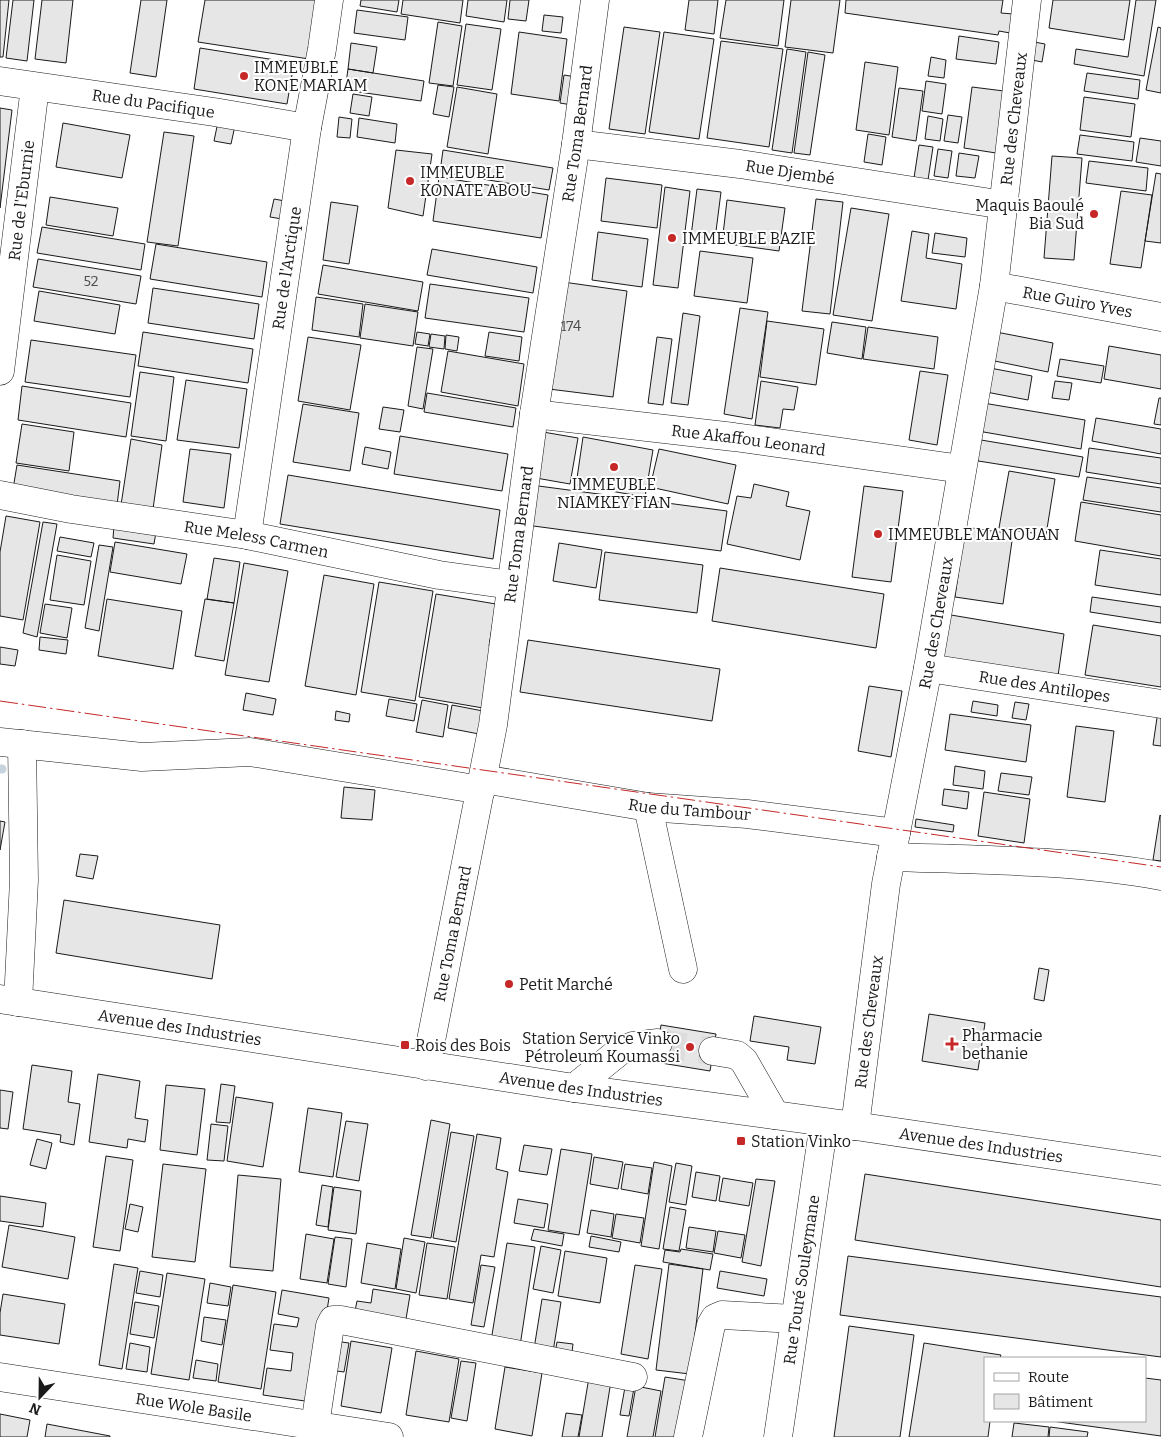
<svg xmlns="http://www.w3.org/2000/svg" width="1161" height="1437" font-family="Bitter,serif">
<style>
.lines{fill:none;stroke-linecap:round;stroke-linejoin:round}
.stream{stroke:#c6d2dc;stroke-width:9}
.building{fill:#e6e6e6;stroke:#1a1a1a}
.minor-tunnel{stroke:#ddd;stroke-width:28;stroke-dasharray:28 14;stroke-linecap:butt}
.minor-casing{stroke:#1a1a1a;stroke-width:29}
.minor{stroke:#fff;stroke-width:28}
.power{stroke:#c62828;stroke-width:1;stroke-dasharray:18 4 2.5 4;stroke-linecap:butt}
.poi-dot{fill:#c62828;stroke:#fff;stroke-width:2}
.labels{text-anchor:middle;stroke-width:4;stroke-linejoin:round;paint-order:stroke}
.number-label{font-size:14px;fill:#4d4d4d}
.poi-label{font-size:16px;fill:#1a1a1a;stroke:#fff;text-anchor:start}
.street-label{font-size:16px;fill:#1a1a1a;stroke:#fff}
</style>
<rect width="100%" height="100%" fill="#fff"/>
<g class="lines">
<path class="stream" d="M0,769H2"/>
</g>
<path class="building" d="M0,0H9L3,57H0Z
M13,0H34L27,61L6,58Z
M42,0H73L66,63L35,59Z
M141,0H167L156,77L130,73Z
M205,0H318L309,59L198,42Z
M361,0H399L397,12L360,6Z
M403,0H463L460,23L401,14Z
M468,0H507L504,22L466,16Z
M510,0H529L526,21L508,19Z
M689,0H718L714,34L685,30Z
M726,0H784L778,46L720,38Z
M791,0H840L833,53L785,47Z
M846,0H1003L1001,13L1013,14L1010,33L999,31L998,35L845,13Z
M1053,0H1130L1124,40L1049,28Z
M1136,0H1156L1144,76L1074,64L1076,49L1128,57Z
M357,10L408,17L405,40L354,33Z
M544,15L563,17L561,33L542,31Z
M438,22L462,26L453,86L429,83Z
M466,24L501,29L492,90L457,85Z
M624,27L660,32L645,134L609,129Z
M1158,27L1161,28V93L1146,90Z
M519,32L567,39L559,101L511,94Z
M664,32L714,39L699,139L649,132Z
M959,36L999,42L996,64L956,59Z
M721,41L783,49L769,147L707,138Z
M1029,41L1045,44L1042,62L1027,59Z
M351,43L377,47L373,73L348,69Z
M200,48L294,63L287,104L194,89Z
M787,49L806,52L792,153L772,150Z
M808,52L825,55L810,155L794,153Z
M931,57L946,60L944,78L928,76Z
M865,62L898,67L889,135L856,130Z
M348,69L424,81L421,101L345,90Z
M1087,73L1140,80L1138,99L1084,91Z
M564,75L582,78L578,106L560,103Z
M926,81L946,84L942,114L922,111Z
M438,85L454,87L449,117L433,114Z
M457,87L497,94L488,154L447,147Z
M972,87L1004,91L996,153L964,148Z
M899,88L923,91L916,141L892,137Z
M353,94L372,97L369,116L350,113Z
M1084,97L1135,104L1131,137L1080,130Z
M0,108L12,110L0,208Z
M948,115L962,117L958,143L944,141Z
M928,116L943,119L940,141L925,139Z
M219,117L236,121L231,144L214,141Z
M339,117L352,119L350,138L337,137Z
M359,118L397,124L395,143L357,137Z
M63,123L130,135L122,178L56,167Z
M164,132L194,136L178,246L147,242Z
M868,134L886,137L882,165L864,162Z
M1080,135L1134,142L1132,161L1077,154Z
M1140,138L1161,141V166L1136,162Z
M919,145L933,147L928,180L914,178Z
M938,149L952,151L948,178L934,176Z
M396,150L432,154L423,216L388,208Z
M443,150L553,168L549,190L440,172Z
M959,153L979,156L975,178L956,176Z
M1052,156L1082,158L1074,260L1044,258Z
M1089,161L1148,168L1146,191L1086,183Z
M1156,173L1161,174V243L1145,241Z
M439,177L548,195L541,238L433,221Z
M606,178L662,185L657,228L601,221Z
M665,187L690,191L678,288L653,285Z
M697,189L721,192L715,239L691,236Z
M1121,191L1152,195L1141,268L1110,264Z
M50,197L118,208L113,236L46,225Z
M274,199L285,201L282,219L270,217Z
M816,199L843,202L830,314L802,311Z
M727,200L785,208L779,251L722,243Z
M331,202L358,206L349,264L323,260Z
M851,208L889,214L872,321L833,315Z
M42,227L145,244L141,270L37,253Z
M912,231L929,234L926,258L962,264L956,309L901,301Z
M598,232L648,239L642,287L592,280Z
M935,233L967,238L965,257L932,253Z
M156,244L267,262L262,297L150,279Z
M432,249L537,267L533,293L427,275Z
M700,251L753,258L747,303L694,296Z
M38,259L141,276L136,304L33,287Z
M323,265L423,282L418,311L318,294Z
M563,282L627,291L613,397L549,389Z
M430,284L529,298L524,332L425,318Z
M153,288L259,304L254,339L148,323Z
M39,291L120,305L115,334L34,321Z
M316,297L363,304L359,337L312,330Z
M365,304L418,312L413,346L360,338Z
M740,308L768,312L752,419L724,414Z
M683,313L700,316L688,405L671,403Z
M767,321L824,329L816,385L760,377Z
M832,322L866,327L862,359L827,353Z
M868,327L938,337L934,369L863,359Z
M991,331L1053,343L1048,372L985,359Z
M143,332L253,349L248,383L138,366Z
M417,332L430,334L428,346L415,344Z
M489,332L522,337L519,361L485,356Z
M431,334L445,336L444,349L429,347Z
M446,335L459,337L457,351L445,349Z
M308,337L361,345L350,410L298,401Z
M657,337L672,339L663,405L648,403Z
M31,340L136,355L130,397L25,382Z
M1109,346L1161,355V389L1104,379Z
M417,347L433,349L423,409L408,406Z
M448,351L524,364L518,406L441,392Z
M1060,359L1104,366L1101,383L1057,376Z
M990,368L1032,376L1028,400L986,392Z
M920,371L948,375L937,445L909,440Z
M140,372L174,377L166,441L131,436Z
M186,380L247,389L239,448L177,440Z
M761,381L798,387L794,410L783,409L780,428L755,425Z
M1055,381L1072,383L1069,400L1052,398Z
M22,386L131,403L126,437L18,420Z
M427,393L516,408L513,427L424,412Z
M1159,398H1161V425L1154,424Z
M983,403L1085,420L1081,449L978,431Z
M303,404L359,413L350,471L293,462Z
M383,407L404,410L400,432L379,429Z
M1096,418L1161,429V454L1092,441Z
M22,424L74,432L69,471L16,463Z
M543,432L578,438L570,484L536,478Z
M400,436L508,454L502,491L394,474Z
M583,437L653,450L645,497L576,485Z
M131,439L162,445L153,509L121,505Z
M975,439L1083,457L1079,477L972,460Z
M365,447L391,452L388,469L362,464Z
M1089,448L1161,458V484L1086,472Z
M190,449L231,454L224,508L183,502Z
M659,449L736,465L728,504L650,487Z
M17,465L120,481L117,505L13,489Z
M1009,471L1055,479L1046,535L999,528Z
M288,475L500,510L493,559L280,524Z
M1087,477L1161,488V512L1083,500Z
M754,484L789,492L786,506L810,511L800,560L727,544L737,496L751,498Z
M531,485L727,511L721,551L526,525Z
M864,486L903,491L891,582L852,577Z
M1081,502L1161,515V556L1075,541Z
M6,516L40,522L23,620L0,616V552Z
M43,522L57,524L37,637L23,633Z
M114,526L156,532L154,544L113,538Z
M965,527L1013,534L1003,604L955,597Z
M60,537L94,543L91,557L57,551Z
M115,542L187,554L181,584L110,572Z
M559,543L602,550L596,588L553,581Z
M99,545L113,547L99,631L85,628Z
M1100,550L1161,559V595L1095,585Z
M605,552L703,565L697,613L599,600Z
M57,555L91,561L84,605L50,600Z
M214,558L240,562L234,603L207,599Z
M244,563L288,571L269,682L225,675Z
M720,568L884,594L876,648L712,621Z
M324,575L374,584L356,695L305,686Z
M379,582L433,591L415,701L361,692Z
M436,594L496,604L489,646L494,647L483,708L419,697Z
M1092,597L1161,607V623L1090,612Z
M107,599L182,611L173,669L98,656Z
M205,599L234,603L224,661L195,656Z
M45,604L72,608L67,638L40,633Z
M945,614L1064,634L1058,676L937,656Z
M1093,625L1161,636V687L1085,675Z
M40,637L68,640L66,654L39,650Z
M528,640L720,669L712,721L520,692Z
M0,647L18,650L15,666L0,664Z
M869,686L902,691L891,757L858,751Z
M246,693L276,699L273,715L243,710Z
M389,699L417,704L414,721L386,716Z
M422,700L448,705L443,737L416,732Z
M973,701L998,705L997,716L971,712Z
M1015,702L1029,704L1026,720L1012,718Z
M452,705L483,711L479,734L448,728Z
M336,711L350,714L349,722L335,720Z
M1158,711L1161,712V746L1153,745Z
M950,714L1031,725L1026,762L945,750Z
M1076,726L1114,731L1105,802L1067,797Z
M955,766L985,771L983,789L953,785Z
M1001,773L1032,777L1029,795L998,791Z
M344,787L375,790L372,820L341,818Z
M944,789L969,792L967,809L942,805Z
M984,792L1030,799L1024,843L978,836Z
M1160,815L1161,816V861L1153,860Z
M916,819L954,825L953,832L915,827Z
M0,821L5,822L0,850Z
M80,854L98,856L93,879L76,876Z
M64,900L220,925L212,979L56,953Z
M1039,968L1049,970L1044,1001L1034,999Z
M929,1014L985,1023L978,1070L922,1061Z
M754,1016L821,1027L815,1064L787,1060L789,1047L750,1041Z
M661,1025L716,1034L710,1071L655,1062Z
M32,1065L72,1071L68,1102L80,1104L74,1145L60,1142L61,1135L23,1129Z
M98,1074L140,1081L135,1118L148,1120L145,1142L128,1139L127,1148L89,1142Z
M221,1084L235,1086L230,1123L216,1122Z
M166,1085L205,1089L197,1155L160,1150Z
M0,1090L13,1092L8,1129L0,1128Z
M236,1097L273,1103L263,1167L227,1161Z
M308,1108L342,1113L333,1177L299,1172Z
M431,1120L450,1124L431,1238L411,1235Z
M346,1121L368,1124L359,1181L336,1177Z
M211,1124L228,1126L224,1161L207,1160Z
M451,1132L474,1136L456,1242L433,1238Z
M477,1134L501,1138L496,1169L508,1172L494,1257L481,1255L473,1303L449,1299Z
M37,1139L52,1143L46,1169L30,1165Z
M524,1145L552,1149L547,1175L519,1171Z
M561,1149L592,1154L579,1235L548,1230Z
M106,1156L133,1160L120,1251L93,1247Z
M594,1157L623,1162L618,1189L590,1184Z
M654,1162L672,1166L659,1249L641,1246Z
M676,1163L692,1166L686,1205L669,1202Z
M163,1164L206,1169L195,1262L152,1257Z
M625,1164L652,1168L648,1194L621,1189Z
M696,1172L720,1176L716,1201L692,1197Z
M865,1174L1161,1220V1287L855,1240Z
M238,1175L281,1179L273,1271L230,1267Z
M723,1178L753,1183L749,1206L719,1201Z
M756,1179L775,1181L761,1266L742,1262Z
M322,1185L333,1187L328,1227L316,1225Z
M334,1187L361,1191L356,1234L328,1230Z
M0,1196L46,1203L43,1227L0,1221Z
M518,1199L548,1204L544,1228L514,1223Z
M130,1204L143,1207L138,1232L125,1229Z
M670,1207L686,1210L679,1251L663,1249Z
M591,1210L614,1214L611,1237L587,1233Z
M616,1214L644,1218L640,1243L612,1238Z
M9,1225L75,1237L68,1279L2,1267Z
M689,1227L716,1231L713,1252L686,1248Z
M534,1229L564,1234L562,1246L531,1240Z
M718,1231L745,1235L741,1258L714,1253Z
M306,1234L334,1239L327,1283L300,1279Z
M591,1236L621,1242L619,1252L589,1247Z
M335,1237L352,1239L346,1287L328,1284Z
M404,1238L425,1242L416,1293L396,1289Z
M367,1243L401,1249L395,1289L361,1283Z
M427,1243L455,1247L447,1299L419,1295Z
M507,1243L535,1247L520,1346L491,1341Z
M541,1246L561,1250L553,1293L533,1289Z
M681,1249L713,1254L710,1270L663,1262L665,1250L680,1252Z
M565,1251L607,1258L600,1303L558,1296Z
M848,1256L1161,1297V1357L840,1315Z
M114,1264L138,1268L122,1369L99,1365Z
M669,1264L703,1269L690,1374L656,1370Z
M481,1265L495,1267L484,1327L471,1325Z
M635,1265L662,1269L648,1359L621,1354Z
M140,1271L163,1275L160,1297L136,1293Z
M720,1271L767,1279L764,1296L717,1288Z
M167,1273L205,1279L189,1380L151,1374Z
M210,1283L231,1287L228,1306L207,1303Z
M233,1285L276,1292L261,1389L218,1382Z
M373,1289L410,1295L406,1319L355,1311L357,1301L371,1303Z
M282,1290L329,1298L312,1402L263,1395L267,1368L291,1371L293,1353L270,1350L274,1324L297,1327L299,1318L278,1314Z
M3,1294L65,1304L59,1344L0,1335V1313Z
M542,1299L561,1302L553,1352L534,1349Z
M135,1302L159,1306L154,1338L130,1334Z
M204,1317L226,1320L222,1345L201,1341Z
M849,1326L914,1335L900,1437H834Z
M334,1341L349,1343L344,1372L329,1370Z
M351,1341L392,1348L381,1413L341,1406Z
M557,1342L573,1344L571,1360L555,1353Z
M130,1343L150,1347L147,1372L126,1369Z
M924,1343L1001,1355L1000,1358H985V1421H990L988,1437H909Z
M416,1351L459,1359L449,1422L406,1415Z
M196,1360L218,1364L216,1381L193,1378Z
M461,1361L476,1363L467,1421L451,1418Z
M505,1367L542,1373L532,1436L495,1429Z
M589,1377L611,1381L602,1437H579Z
M665,1377L690,1381L681,1437H655Z
M1145,1378L1161,1380V1436L1052,1421H1145Z
M636,1386L661,1391L653,1437H627Z
M625,1387L634,1388L629,1416L620,1415Z
M566,1413L582,1415L578,1437H562Z
M0,1414L30,1420L27,1437H0Z
M1014,1423L1049,1427L1048,1437H1012Z
M47,1424L110,1436V1437H45Z
M1050,1427L1088,1432L1087,1437H1049Z"/>
<g class="lines">
<path class="minor-tunnel" d="M658,1043L713,1051"/>
<defs>
<g id="minor">
<path id="s1" d="M0,81L214,112L307,128"/>
<path id="s2" d="M576,144L740,164L1004,205"/>
<path id="s3" d="M994,286L1161,317"/>
<path id="s4" d="M0,371L35,87"/>
<path id="s5" d="M534,414L734,437L962,469"/>
<path id="s6" d="M0,495L71,509L247,535L439,575L511,585"/>
<path id="s7" d="M247,535L307,128L322,49L329,0"/>
<path id="s8" d="M928,668L1161,704"/>
<path d="M0,742L142,757L250,752L481,790"/>
<path id="s9" d="M483,779L648,807L747,814L896,833"/>
<path d="M648,807L683,969"/>
<path d="M891,857C981,860 1073,860 1161,876"/>
<path id="s10" d="M0,999L574,1088L855,1126L1161,1171"/>
<path d="M18,1002L24,880L22,744"/>
<path d="M713,1051L737,1055L744,1061L775,1115"/>
<path id="s11" d="M426,1066L493,725L534,414L576,144L595,0"/>
<path d="M574,1088L621,1050L633,1046L658,1043"/>
<path id="s12" d="M855,1126L886,884L928,668L994,286L1027,0"/>
<path id="s13" d="M0,1377L389,1437"/>
<path d="M315,1425L330,1326L333,1320H341L633,1377"/>
<path d="M688,1437L711,1325L715,1318L722,1315L795,1319"/>
<path id="s14" d="M778,1437L824,1123"/>
</g>
</defs>
<use href="#minor" class="minor-casing"/>
<use href="#minor" class="minor"/>
<path class="power" d="M0,701L1161,867"/>
</g>
<g class="poi-dot">
<circle cx="244" cy="76" r="5"/>
<circle cx="410" cy="181" r="5"/>
<circle cx="1094" cy="214" r="5"/>
<circle cx="672" cy="238" r="5"/>
<circle cx="614" cy="467" r="5"/>
<circle cx="878" cy="534" r="5"/>
<circle cx="509" cy="984" r="5"/>
<path d="M949.5 1036.5h5v5h5v5h-5v5h-5v-5h-5v-5h5z"/>
<rect x="400" y="1040" width="10" height="10" rx="2.5"/>
<circle cx="690" cy="1047" r="5"/>
<rect x="736" y="1136" width="10" height="10" rx="2.5"/>
</g>
<g class="labels">
<g class="number-label">
<text x="91" y="286">52</text>
<text x="571" y="331">174</text>
</g>
<g class="poi-label">
<text x="254" y="73">IMMEUBLE<tspan x="254" dy="18">KONE MARIAM</tspan></text>
<text x="420" y="178">IMMEUBLE<tspan x="420" dy="18">KONATE ABOU</tspan></text>
<text x="1084" y="211" text-anchor="end">Maquis Baoulé<tspan x="1084" dy="18">Bia Sud</tspan></text>
<text x="682" y="244">IMMEUBLE BAZIE</text>
<text x="614" y="490" text-anchor="middle">IMMEUBLE<tspan x="614" dy="18">NIAMKEY FIAN</tspan></text>
<text x="888" y="540">IMMEUBLE MANOUAN</text>
<text x="519" y="990">Petit Marché</text>
<text x="962" y="1041">Pharmacie<tspan x="962" dy="18">bethanie</tspan></text>
<text x="680" y="1044" text-anchor="end">Station Service Vinko<tspan x="680" dy="18">Pétroleum Koumassi</tspan></text>
<text x="415" y="1051">Rois des Bois</text>
<text x="751" y="1147">Station Vinko</text>
</g>
<g class="street-label">
<text dy="6" stroke="none"><textPath href="#s1" startOffset="155">Rue du Pacifique</textPath></text>
<text dy="6" stroke="none"><textPath href="#s12" startOffset="1020">Rue des Cheveaux</textPath></text>
<text dy="6" stroke="none"><textPath href="#s11" startOffset="945">Rue Toma Bernard</textPath></text>
<text dy="6" stroke="none"><textPath href="#s2" startOffset="216">Rue Djembé</textPath></text>
<text dy="6" stroke="none"><textPath href="#s4" startOffset="172">Rue de l'Eburnie</textPath></text>
<text dy="6" stroke="none"><textPath href="#s7" startOffset="270">Rue de l'Arctique</textPath></text>
<text dy="6" stroke="none"><textPath href="#s3" startOffset="85">Rue Guiro Yves</textPath></text>
<text dy="6" stroke="none"><textPath href="#s5" startOffset="216">Rue Akaffou Leonard</textPath></text>
<text dy="6" stroke="none"><textPath href="#s11" startOffset="540">Rue Toma Bernard</textPath></text>
<text dy="6" stroke="none"><textPath href="#s6" startOffset="260">Rue Meless Carmen</textPath></text>
<text dy="6" stroke="none"><textPath href="#s12" startOffset="510">Rue des Cheveaux</textPath></text>
<text dy="6" stroke="none"><textPath href="#s8" startOffset="118">Rue des Antilopes</textPath></text>
<text dy="6" stroke="none"><textPath href="#s9" startOffset="209">Rue du Tambour</textPath></text>
<text dy="6" stroke="none"><textPath href="#s11" startOffset="135">Rue Toma Bernard</textPath></text>
<text dy="6" stroke="none"><textPath href="#s12" startOffset="105">Rue des Cheveaux</textPath></text>
<text dy="6" stroke="none"><textPath href="#s10" startOffset="182">Avenue des Industries</textPath></text>
<text dy="6" stroke="none"><textPath href="#s10" startOffset="588">Avenue des Industries</textPath></text>
<text dy="6" stroke="none"><textPath href="#s10" startOffset="992">Avenue des Industries</textPath></text>
<text dy="6" stroke="none"><textPath href="#s14" startOffset="159">Rue Touré Souleymane</textPath></text>
<text dy="6" stroke="none"><textPath href="#s13" startOffset="196">Rue Wole Basile</textPath></text>
</g>
</g>
<rect x="984" y="1357" width="162" height="65" fill="#ffffff" stroke="#a3a3a3"/>
<rect x="994" y="1373" width="25" height="8" fill="#ffffff" stroke="#a3a3a3"/>
<text x="1028" y="1382" font-size="15" fill="#1a1a1a">Route</text>
<rect x="994" y="1394" width="25" height="15" fill="#e6e6e6" stroke="#a3a3a3"/>
<text x="1028" y="1407" font-size="15" fill="#1a1a1a">Bâtiment</text>
<g transform="translate(40 1397) rotate(202)" stroke="#ffffff" stroke-width="4" paint-order="stroke">
<path d="M0-4L9 19L0 12L-9 19Z" fill="#1a1a1a"/>
<text y="-8" font-size="14" font-weight="bold" text-anchor="middle" fill="#1a1a1a">N</text>
</g>
</svg>
